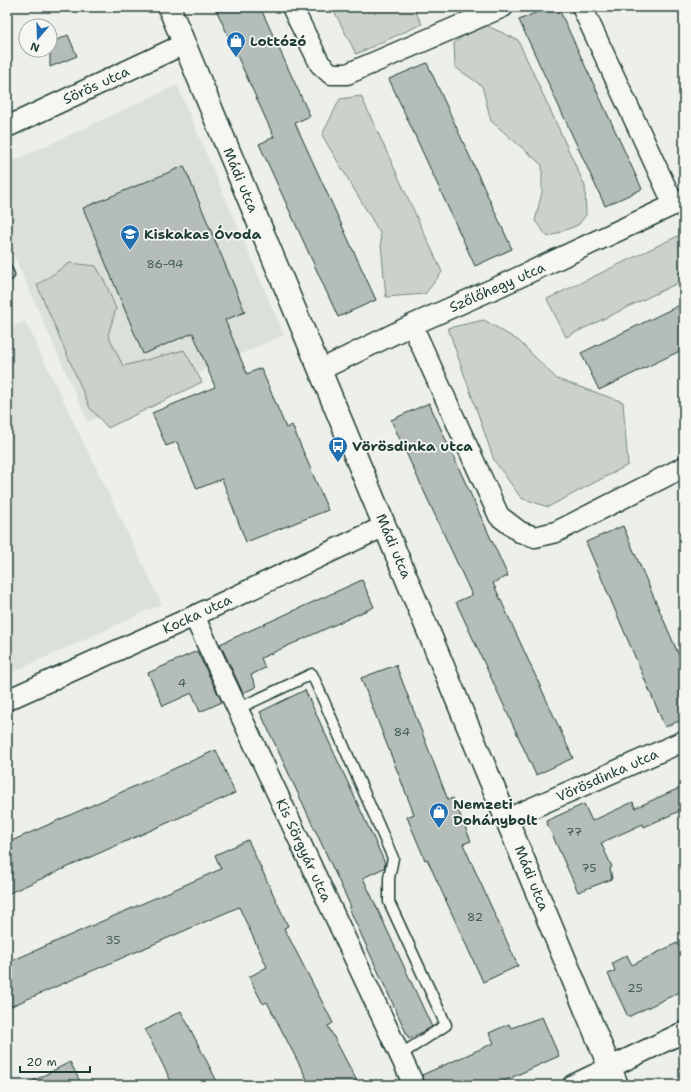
<svg xmlns="http://www.w3.org/2000/svg" width="691" height="1092" font-family="'Shantell Sans',sans-serif">
<style>
.built{fill:#dce0db}
.green{fill:#cbd2cc;stroke:#758880}
.building{fill:#b4bdb8;stroke:#1f3d34}
.lines{fill:none;stroke-linecap:round;stroke-linejoin:round}
.service-casing{stroke:#1f3d34;stroke-width:13}
.minor-casing{stroke:#1f3d34;stroke-width:23}
.tertiary-casing{stroke:#1f3d34;stroke-width:25}
.service{stroke:#f6f6f2;stroke-width:10}
.minor{stroke:#f6f6f2;stroke-width:20}
.tertiary{stroke:#f6f6f2;stroke-width:22}
.labels{text-anchor:middle;stroke-width:3.5;stroke-linejoin:round;paint-order:stroke}
.number-label{font-size:12px;fill:#445d55}
.poi-label{font-size:14px;font-weight:bold;fill:#1f3d34;stroke:#f6f6f2;text-anchor:start}
.street-label{font-size:14px;fill:#1f3d34;stroke:#f6f6f2}
</style>
<rect width="100%" height="100%" fill="#edefea"/>
<filter id="ink" filterUnits="userSpaceOnUse"><feTurbulence type="fractalNoise" baseFrequency=".025" numOctaves="2"/><feDisplacementMap in="SourceGraphic" scale="8" xChannelSelector="R" yChannelSelector="G"/><feConvolveMatrix kernelMatrix="1 2 1 2 8 2 1 2 1" color-interpolation-filters="sRGB"/></filter>
<g filter="url(#ink)">
<path class="built" d="M177,85L284,335L88,422L7,240V164Z
M25,321L162,604L7,675V330Z"/>
<path class="green" d="M332,7H413L422,24L356,54Z
M481,23L518,40L585,186L586,215L578,225L548,237L535,221L542,192V165L491,121L482,86L455,67L454,43Z
M361,96L442,272L425,294L386,297L380,233L322,135L340,99Z
M684,233V280L566,337L547,299Z
M70,263L96,266L106,284L116,309L108,335L123,366L184,350L202,382L108,428L90,408L37,285Z
M484,320L519,341L557,379L623,402L628,465L548,507L521,498L494,460L448,328Z"/>
<path class="building" d="M215,7H260L310,116L295,123L376,300L338,317L259,144L274,137Z
M549,7H558L642,189L605,206L519,20Z
M68,35L77,56L50,67V43Z
M427,63L512,249L475,266L389,79Z
M184,166L245,312L225,320L247,374L261,368L286,428L292,425L328,510L246,542L222,479L197,489L177,442L166,446L152,413L215,387L193,333L143,354L83,208Z
M684,303V349L599,390L581,353Z
M429,403L508,576L493,583L573,758L536,775L456,602L472,595L391,420Z
M623,526L684,667V719L665,727L586,542Z
M362,580L374,607L261,658L265,668L251,675L256,687L243,693L220,644Z
M197,651L222,702L200,712L192,693L163,706L148,673Z
M396,665L448,800L453,798L471,841L463,844L518,966L483,982L427,859L425,860L407,817L414,814L361,678Z
M305,690L385,863L384,868L363,878L432,1027L409,1039L349,908L351,907L260,712Z
M216,750L235,793L7,894V843Z
M684,786V809L644,827L643,824L601,843L612,867L610,868L612,879L578,892L546,821L584,804L592,821L633,802L635,808Z
M248,840L288,926L284,928L333,1023L328,1026L359,1085H310L267,1002L263,1004L249,977L267,967L239,907L7,1008V963L221,869L215,855Z
M677,943L679,947L684,945V990L628,1017L608,974L615,971L612,963L627,955L632,965Z
M181,1011L204,1056L219,1085H173L156,1051L145,1030Z
M542,1017L559,1056L495,1085H425L422,1075L494,1043L489,1033L509,1024L511,1028Z
M70,1062L82,1085H25Z"/>
<g class="lines">
<defs>
<path id="service" d="M7,271L9,275
M237,709L312,674L393,858L389,878V902L446,1025L400,1055"/>
<path id="minor" d="M292,7L320,64L331,74H347L503,7
M582,7L674,205
M7,127L184,44
M412,325L499,516L520,532L535,537L556,532L684,467
M320,370L412,325L500,286L684,200
M194,616L414,1085
M7,700L194,616L385,526
M507,819L684,741
M573,1085L684,1032"/>
<path id="tertiary" d="M169,7L617,1085"/>
</defs>
<use href="#service" class="service-casing"/>
<use href="#minor" class="minor-casing"/>
<use href="#tertiary" class="tertiary-casing"/>
<use href="#service" class="service"/>
<use href="#minor" class="minor"/>
<use href="#tertiary" class="tertiary"/>
</g>
</g>
<defs>
<symbol id="shop-pin" viewBox="-11 -11 22 30"><path d="M0 17L-7.5 6A9.5 9.5 0 1 1 7.5 6Z" fill="#1f6fb2" stroke="#f6f6f2"/><path d="M-5-2.5h2.3a2.7 3.5 0 0 1 5.4 0H5L5.5 6h-11ZM-1.5-2.5h3a1.5 2.3 0 0 0-3 0Z" fill="#fff"/></symbol>
<symbol id="school-pin" viewBox="-11 -11 22 30"><path d="M0 17L-7.5 6A9.5 9.5 0 1 1 7.5 6Z" fill="#1f6fb2" stroke="#f6f6f2"/><path d="M0-5L7-2L0 1L-7-2ZM-4 1L0 2.5L4 1V4Q0 6-4 4Z" fill="#fff"/></symbol>
<symbol id="bus-pin" viewBox="-11 -11 22 30"><path d="M0 17L-7.5 6A9.5 9.5 0 1 1 7.5 6Z" fill="#1f6fb2" stroke="#f6f6f2"/><path d="M-5-6H5V4H4V6H2V4H-2V6H-4V4H-5ZM-3.5-4V0h7V-4ZM-3.5 1.2v1.5H-2V1.2ZM2 1.2v1.5H3.5V1.2Z" fill="#fff"/></symbol>
</defs>
<g fill-rule="evenodd">
<use href="#shop-pin" x="225" y="30" width="22" height="30"/>
<use href="#school-pin" x="119" y="223" width="22" height="30"/>
<use href="#bus-pin" x="327" y="435" width="22" height="30"/>
<use href="#shop-pin" x="428" y="801" width="22" height="30"/>
</g>
<g class="labels">
<g class="number-label">
<text x="165" y="268">86-94</text>
<text x="182" y="687">4</text>
<text x="402" y="736">84</text>
<text x="574" y="836">77</text>
<text x="589" y="872">75</text>
<text x="475" y="921">82</text>
<text x="113" y="944">35</text>
<text x="635" y="992">25</text>
</g>
<g class="poi-label">
<text x="250" y="46">Lottózó</text>
<text x="144" y="239">Kiskakas Óvoda</text>
<text x="352" y="451">Vörösdinka utca</text>
<text x="453" y="809">Nemzeti<tspan x="453" dy="16">Dohánybolt</tspan></text>
</g>
<g class="street-label">
<text transform="translate(96 85) rotate(-25)" y="5">Sörös utca</text>
<text transform="translate(241 180) rotate(67)" y="5">Mádi utca</text>
<text transform="translate(497 287) rotate(-24)" y="5">Szőlőhegy utca</text>
<text transform="translate(394 546) rotate(67)" y="5">Mádi utca</text>
<text transform="translate(197 614) rotate(-25)" y="5">Kocka utca</text>
<text transform="translate(607 775) rotate(-24)" y="5">Vörösdinka utca</text>
<text transform="translate(304 850) rotate(65)" y="5">Kis Sörgyár utca</text>
<text transform="translate(532 878) rotate(68)" y="5">Mádi utca</text>
</g>
</g>
<rect width="691" height="1092" fill="none" stroke="#f6f6f2" stroke-width="24"/>
<rect x="12" y="12" width="667" height="1068" fill="none" stroke="#1f3d34" stroke-width="1.5" filter="url(#ink)"/>
<g transform="translate(38 38) rotate(199)"><circle r="19" fill="#f6f6f2" stroke="#a0aca6"/>
<path d="M0-3L7 15L0 10L-7 15Z" fill="#1f6fb2"/>
<text y="-6" font-size="11" font-weight="bold" text-anchor="middle" fill="#1f3d34">N</text>
</g>
<path d="M20 1066v6h70v-6" fill="none" stroke="#1f3d34" stroke-width="2"/>
<text x="26" y="1066" font-size="12" fill="#1f3d34" stroke="#f6f6f2" stroke-width="3" paint-order="stroke">20 m</text>
</svg>
